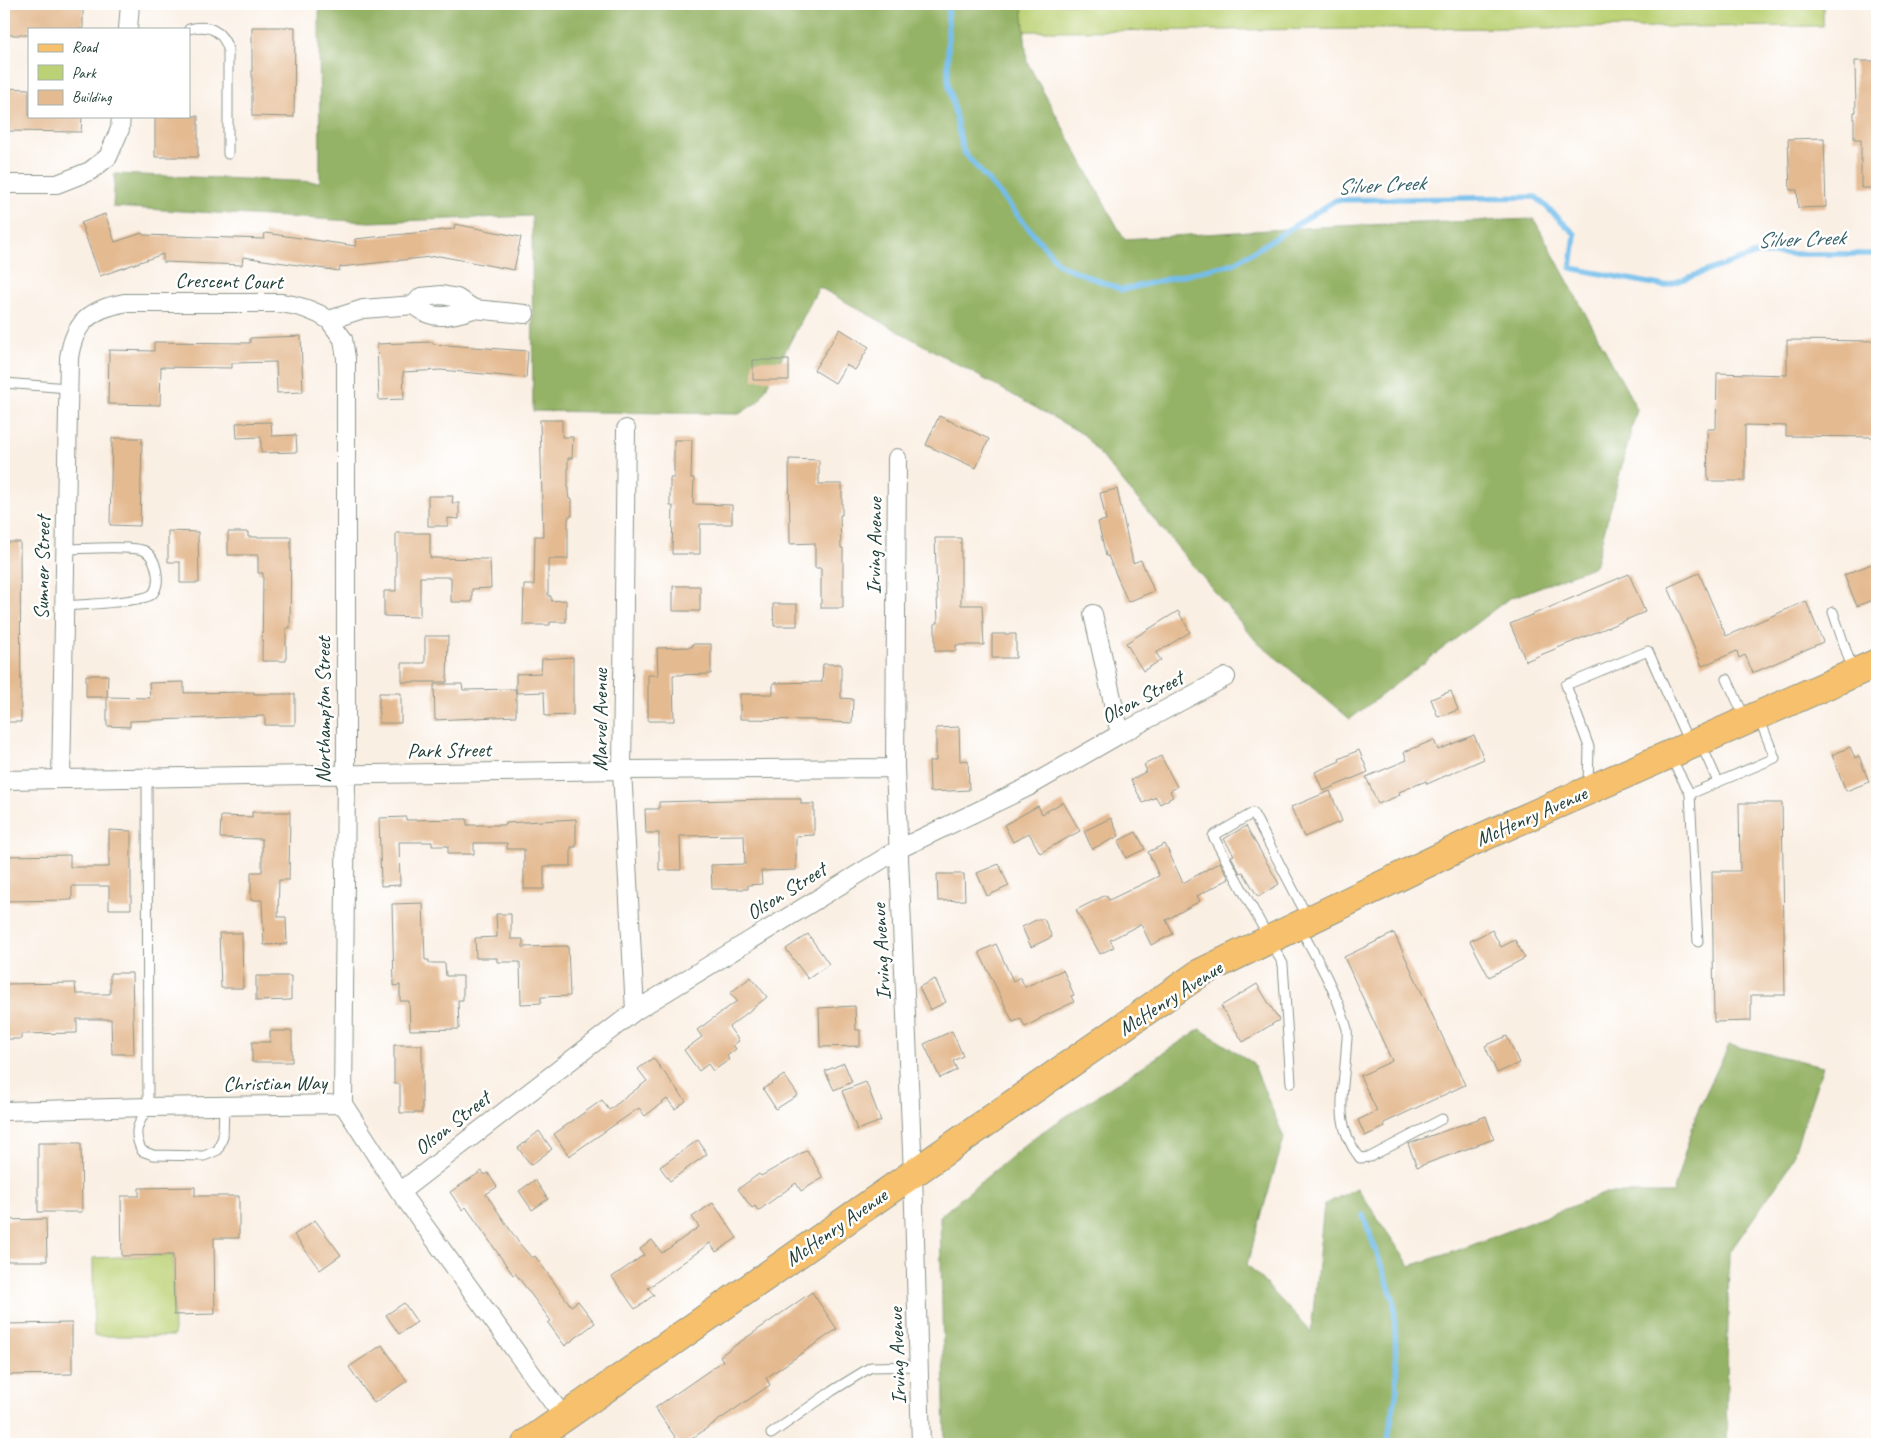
<svg xmlns="http://www.w3.org/2000/svg" width="1881" height="1448" font-family="Caveat,sans-serif">
<style>
.green{fill:#bcd175;stroke:#6e8754}
.forest{fill:#95b366;stroke:#5a784d}
.lines{fill:none;stroke-linecap:round;stroke-linejoin:round}
.stream{stroke:#72bdeb;stroke-width:5.5}
.building{fill:#e4ba91}
.service-casing{stroke:#8c968c;stroke-width:11}
.minor-casing{stroke:#8c968c;stroke-width:20}
.primary-casing{stroke:#8c968c;stroke-width:30}
.service{stroke:#fff;stroke-width:9}
.minor{stroke:#fff;stroke-width:18}
.primary{stroke:#f7c06c;stroke-width:28}
.labels{text-anchor:middle;stroke-width:5;stroke-linejoin:round;paint-order:stroke}
.street-label{font-size:21px;fill:#1f3d34;stroke:#fff}
.water-label{font-size:22px;font-style:italic;fill:#38636b;stroke:#fff}
</style>
<rect width="100%" height="100%" fill="#fff"/>
<filter id="ink" filterUnits="userSpaceOnUse"><feTurbulence type="fractalNoise" baseFrequency=".02" numOctaves="2"/><feDisplacementMap in="SourceGraphic" scale="10" xChannelSelector="R" yChannelSelector="G"/><feConvolveMatrix kernelMatrix="1 2 1 2 8 2 1 2 1" color-interpolation-filters="sRGB"/></filter>
<filter id="wash" filterUnits="userSpaceOnUse"><feTurbulence type="fractalNoise" baseFrequency=".0096" numOctaves="4" result="noise"/><feDisplacementMap in="SourceGraphic" scale="20" xChannelSelector="R" yChannelSelector="G"/><feGaussianBlur stdDeviation="1.12" result="paint"/><feColorMatrix in="noise" values="0 0 0 0 0 0 0 0 0 0 0 0 0 0 0 0 0 1.4 0 .05"/><feComposite in="paint" operator="in"/></filter>
<g filter="url(#wash)">
<rect width="100%" height="100%" fill="#faefe3"/>
<path class="green" d="M905,4H1823V26L905,32Z
M173,1255L174,1336H94L93,1258Z"/>
<path class="forest" d="M319,4H1022L1027,62L1124,239L1335,226L1534,219L1637,409L1595,566L1508,599L1350,719L1256,641L1083,434L819,287L759,401L739,414L533,411L532,216L370,222L113,207L115,174L320,182Z
M1200,1029L1253,1063L1284,1138L1247,1264L1311,1332L1324,1205L1357,1188L1410,1266L1462,1249L1606,1193H1673L1697,1112L1729,1045L1823,1066L1789,1167L1729,1253L1726,1444H945L940,1216L1036,1136Z"/>
<g class="lines">
<path class="stream" d="M948,4V81L963,151L1060,265L1122,290L1235,263L1336,200L1536,197L1575,234L1571,268L1664,286L1756,254H1877
M1363,1215L1394,1301L1397,1389L1387,1444"/>
</g>
<g id="blocks">
<path class="building" d="M4,4H83V29H29V35H4Z
M252,27H295L294,117L252,116Z
M1855,61H1877V188H1861V139H1854V112H1856Z
M4,88L29,89V116H82L81,132L4,131Z
M155,116H198V157H155Z
M1824,138L1826,207L1798,208L1797,190H1790L1788,139Z
M105,214L115,242L142,233L143,235L264,239L265,233L356,246L355,239L454,229L455,224L521,237L514,270L439,256L340,267L339,271L243,257L242,265L163,262V254L100,276L81,223Z
M840,329L869,347L855,370L846,365L835,383L814,370Z
M301,336L303,392L277,393L276,362L232,363V368L161,367L160,405L108,404L109,350L154,351V342L250,343V338Z
M1787,340L1877,341V437L1786,436V426L1745,425V481H1708L1707,429H1716L1717,373L1787,375Z
M433,342V344L528,351L526,378L441,370L403,372L404,399L379,400L377,344Z
M753,360H789V380H753Z
M939,416L989,439L976,468L926,445Z
M540,420H562V437H573L572,458H568V492L569,499H572V516H569L568,520V559H548V596H551V601L566,600V622H550V625H523L524,585H534L535,536H543Z
M271,422L272,436L296,435L297,452L261,453V437L237,438L236,423Z
M112,438H142L140,526L110,525Z
M674,440H692L691,478H694L693,504L732,505V524H700V554H672L673,506H670V478H674Z
M789,459L819,460V484H842V515H840L841,548H843V608H821V568H815V543L790,544Z
M1117,489L1133,563L1141,560L1154,591L1128,602L1108,556H1106L1098,522L1106,520L1100,493Z
M428,496H453L452,503H459V519L448,518V526H428Z
M168,531L198,532L199,583H180V562H168Z
M228,532H248V537H291L290,628H286V661H262L263,573H258V555H228Z
M396,533H430V558L490,559L491,588L472,589V602H451V577H420V617L384,616V591H396Z
M935,538H961V605H982L984,645H956V651H935V623H938Z
M4,542H20L21,722H4Z
M1874,563L1877,571V598L1857,606L1844,575Z
M1699,573L1726,636L1806,601L1823,642L1753,673L1745,655L1739,658L1737,651L1702,666L1668,587Z
M1629,574L1645,612L1526,661L1510,624Z
M673,586H700V611H673Z
M773,604H797V626H774Z
M1178,611L1190,632L1156,653L1161,660L1143,671L1126,643Z
M992,634H1016V658H992Z
M425,636H448L447,682H402V663H425Z
M692,644H711V674L673,675L674,721H648V675H658L657,648L692,647Z
M573,657V715L545,716L544,692L516,693V674L541,673L542,659Z
M823,664H841V698L853,699L852,723L815,721V720L740,719V694H773V683L822,682Z
M86,675H108L107,697H86Z
M184,682V693L254,692V694H295V725H265V716L130,721V727L107,726V697L150,698L149,683Z
M434,684H462L463,690L516,689V716L435,720Z
M1451,691L1458,710L1438,717L1431,699Z
M379,693H401V723H379Z
M959,727L960,761L968,760L969,790L930,792L929,761H936V728Z
M1474,735L1484,759L1427,784L1426,781L1399,792L1400,795L1378,804L1366,777L1407,760L1404,752L1434,740L1438,750Z
M1850,747L1855,758L1859,756L1869,782L1846,791L1832,755Z
M1359,750L1368,772L1323,791L1315,772L1340,761L1339,759Z
M1161,756L1177,787L1170,791L1173,797L1160,804L1156,797L1143,803L1131,780L1147,771L1144,765Z
M1330,791L1342,821L1304,837L1291,807Z
M767,799H801V804H814V835L796,836V870L761,871L762,884L748,885V889H712L711,865L745,864L744,835L680,836L681,870H659V833H646L645,809H659V802Z
M1063,802L1080,831L1040,853L1029,833L1013,842L1004,825L1038,806L1042,814Z
M1739,803H1782L1785,995H1751V1021L1714,1022L1712,871H1740Z
M252,812H290L289,880H279L278,917H286L287,944L264,945L262,900H251V872H262V839L220,838L221,816L252,817Z
M406,817V820L467,819V825H506V823L576,819V847H571V866H544V889H524V849H507V843H474V854H448V846H432V842H399L400,885L381,886L379,818Z
M1111,818L1119,836L1092,849L1084,831Z
M1246,826L1279,884L1258,897L1243,872L1240,873L1231,856L1234,855L1224,839Z
M109,830L131,831V909H109V886H72V900L4,901V856L70,855V867H109Z
M1136,832L1145,849L1126,858L1118,841Z
M1165,844L1183,883L1220,862L1229,879L1197,896L1200,901L1166,920L1173,934L1151,945L1141,924L1110,940L1114,947L1100,954L1076,910L1106,895L1109,900L1159,876L1148,852Z
M999,864L1009,886L987,896L977,873Z
M937,874H964L965,900L938,901Z
M423,903L425,960H429V963H445L446,976H463V1000H458L459,1029L410,1030L409,1001H400V985L394,986L392,904Z
M496,914H511V939H523V947L568,946L570,996L541,997V1003L521,1004L520,962H497V958H476L475,938L497,937Z
M1038,919H1044L1052,937L1031,947L1022,927Z
M1492,930L1501,947L1515,940L1525,958L1489,977L1470,941Z
M219,933H242L243,988H221Z
M1394,933L1465,1085L1384,1123L1385,1127L1365,1136L1358,1120L1377,1111L1360,1076L1392,1061L1344,957Z
M808,934L829,964L808,979L786,949Z
M996,944L1013,981L1020,977L1025,987L1063,970L1074,995L1071,996L1074,1002L1040,1018V1019L1025,1027L1021,1019L1013,1022L979,952Z
M110,973H132L134,1054H112L111,1019H77V1033L21,1034V1039H4V984L75,983L76,994H110Z
M256,976H291V1000L256,1001Z
M751,977L767,997L729,1027L739,1041L733,1045L736,1049L727,1056L729,1060L713,1071L708,1064L699,1071L684,1050L702,1037L697,1030L737,1001L730,993Z
M935,979L946,1002L930,1010L919,987Z
M1257,984L1279,1020L1243,1042L1221,1006Z
M855,1006L856,1030H860V1046L820,1047L819,1008Z
M270,1031H292V1062H252V1042H270Z
M952,1031L963,1056L953,1061L957,1070L940,1078L924,1044Z
M1507,1036L1519,1063L1497,1073L1485,1046Z
M394,1045H422V1113H400V1084H394Z
M653,1058L686,1101L675,1109L667,1099L645,1116L639,1108L569,1156L554,1134L602,1100L609,1110L647,1081L638,1069Z
M844,1063L852,1082L834,1090L825,1071Z
M784,1075L798,1095L776,1109L763,1089Z
M866,1082L881,1121L857,1130L842,1091Z
M1486,1116L1494,1139L1417,1167L1408,1144Z
M539,1131L552,1149L531,1165L518,1148Z
M698,1140L707,1154L670,1181L660,1167Z
M38,1143H81L82,1212H38Z
M807,1150L823,1178L801,1191L796,1183L758,1211L755,1206L752,1208L738,1189L759,1174L761,1176Z
M482,1171L485,1175L488,1173L497,1187L486,1194L519,1243L532,1258L535,1256L571,1306L578,1301L595,1323L565,1346L548,1323L551,1321L515,1273L513,1275L466,1207L462,1210L450,1192Z
M535,1180L548,1199L532,1210L519,1191Z
M195,1187V1196H239V1238H214L215,1314L174,1315L173,1255L122,1256L121,1196H139V1188Z
M713,1203L737,1238L716,1252L710,1243L648,1288L654,1295L635,1309L612,1277L644,1255L640,1249L652,1240L662,1253L699,1227L692,1217Z
M46,1219L47,1261H4V1220Z
M315,1220L341,1255L320,1270L294,1235Z
M812,1292L837,1329L766,1378L770,1385L684,1444H680L655,1408L723,1361L720,1356Z
M404,1303L417,1322L399,1334L386,1315Z
M72,1323V1374L4,1375V1324Z
M382,1345L407,1381L374,1403L349,1367Z"/>
</g>
</g>
<g filter="url(#ink)">
<use href="#blocks" fill-opacity="0" stroke="#8c968c" stroke-width="1"/>
<g class="lines">
<defs>
<path id="service" d="M189,29C208,24 222,30 228,49V154
M4,383L68,388
M64,606C79,605 141,602 151,595C157,591 158,581 157,574C156,566 153,556 145,551C133,545 81,549 65,549
M1833,612L1853,671
M1727,679L1745,718
M1701,744L1718,782
M1671,758L1690,794L1698,942
M147,777L148,1107C138,1124 132,1132 142,1151L153,1155L204,1156L218,1150L223,1137L224,1106
M1588,786L1589,747L1566,685L1648,651L1689,743
M1690,794L1775,758L1759,718
M1300,928C1318,960 1337,993 1347,1029C1348,1036 1346,1045 1346,1052C1344,1092 1332,1123 1360,1158L1370,1157L1442,1119
M1291,1083L1283,964L1213,836L1253,813L1308,918
M771,1434L832,1391L871,1367L920,1366"/>
<path id="minor" d="M128,29L130,4
M4,184H57L90,171L108,157L120,129L121,116
M414,305C432,322 452,316 474,309
M329,320L343,339L346,358V774L343,1104
M626,429L622,770L635,1011
M897,458L895,768L913,1173L921,1444
M1093,614L1120,734
M61,779L69,358C74,323 90,309 124,303H281C298,305 314,310 329,320L363,309L414,305L421,297L442,295L457,298L474,309L525,314
M4,780L622,770L895,768
M4,1111L148,1107L343,1104L400,1192L564,1418
M400,1192L635,1011L899,849L1028,787L1120,734L1226,677"/>
<path id="primary" d="M526,1444L1200,973L1469,843L1877,663"/>
</defs>
<use href="#service" class="service-casing"/>
<use href="#minor" class="minor-casing"/>
<use href="#primary" class="primary-casing"/>
<use href="#service" class="service"/>
<use href="#minor" class="minor"/>
<use href="#primary" class="primary"/>
</g>
</g>
<g class="labels">
<g class="street-label">
<text transform="translate(229 281) rotate(1)" y="7">Crescent Court</text>
<text transform="translate(874 546) rotate(-89)" y="7">Irving Avenue</text>
<text transform="translate(42 568) rotate(-89)" y="7">Sumner Street</text>
<text transform="translate(1142 697) rotate(-28)" y="7">Olson Street</text>
<text transform="translate(323 710) rotate(-90)" y="7">Northampton Street</text>
<text transform="translate(600 720) rotate(-90)" y="7">Marvel Avenue</text>
<text transform="translate(449 750) rotate(-1)" y="7">Park Street</text>
<text transform="translate(1531 816) rotate(-24)" y="7">McHenry Avenue</text>
<text transform="translate(786 891) rotate(-32)" y="7">Olson Street</text>
<text transform="translate(881 952) rotate(-93)" y="7">Irving Avenue</text>
<text transform="translate(1170 998) rotate(-33)" y="7">McHenry Avenue</text>
<text transform="translate(275 1083) rotate(-1)" y="7">Christian Way</text>
<text transform="translate(452 1123) rotate(-38)" y="7">Olson Street</text>
<text transform="translate(836 1227) rotate(-35)" y="7">McHenry Avenue</text>
<text transform="translate(897 1356) rotate(-92)" y="7">Irving Avenue</text>
</g>
<g class="water-label">
<text transform="translate(1381 184) rotate(-3)" y="8">Silver Creek</text>
<text transform="translate(1801 238) rotate(-2)" y="8">Silver Creek</text>
</g>
</g>
<rect width="1881" height="1448" fill="none" stroke="#fff" stroke-width="20"/>
<rect x="28" y="28" width="162" height="90" fill="#ffffff" stroke="#a5b1ae"/>
<rect x="38" y="44" width="25" height="8" fill="#f7c06c" stroke="#a5b1ae"/>
<text x="72" y="52" font-size="15" fill="#1f3d34">Road</text>
<rect x="38" y="65" width="25" height="15" fill="#bcd175" stroke="#a5b1ae"/>
<text x="72" y="78" font-size="15" fill="#1f3d34">Park</text>
<rect x="38" y="90" width="25" height="15" fill="#e4ba91" stroke="#a5b1ae"/>
<text x="72" y="102" font-size="15" fill="#1f3d34">Building</text>
</svg>
